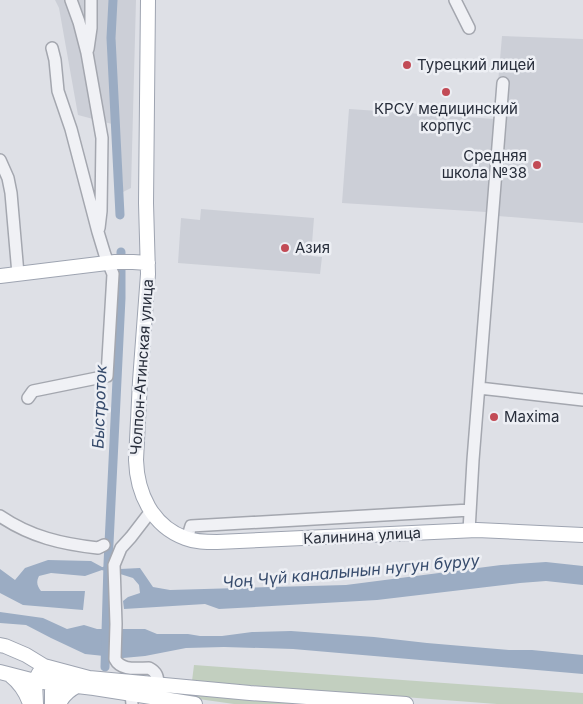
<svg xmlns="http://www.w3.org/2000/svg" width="583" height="704" font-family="Inter,sans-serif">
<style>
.built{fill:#cccfd7}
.green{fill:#c2cfbf}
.water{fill:#9bacc3}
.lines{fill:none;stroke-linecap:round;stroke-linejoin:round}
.stream{stroke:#9bacc3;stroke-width:2.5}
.canal{stroke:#9bacc3;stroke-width:9}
.minor-casing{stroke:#a4a7af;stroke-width:14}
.major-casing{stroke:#9ea4b1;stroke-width:16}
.minor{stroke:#f0f1f5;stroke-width:11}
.major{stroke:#fff;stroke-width:14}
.poi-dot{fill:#c24b56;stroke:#edeff4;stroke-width:2}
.labels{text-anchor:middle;stroke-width:5;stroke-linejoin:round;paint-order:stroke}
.poi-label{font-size:15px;fill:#282e3b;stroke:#edeff4;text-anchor:start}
.street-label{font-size:15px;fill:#282e3b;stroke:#edeff4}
.water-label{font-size:16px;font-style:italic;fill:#364b6c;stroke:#edeff4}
</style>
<rect width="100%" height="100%" fill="#dee0e6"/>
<path class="built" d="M55,0H109L112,124L78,115L59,8Z
M116,0H136L131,188L123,192L114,44Z
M502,36L583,39V223L486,215V212L342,203L349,109L495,119Z
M201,209L314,218L311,256L322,257L320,274L178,263L181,218L200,220Z"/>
<path class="green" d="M194,665L583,693V704H497L192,681Z
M174,693L349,704H234L177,696L174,694Z"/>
<path class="water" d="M48,560L91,561L102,567L120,569L140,568L153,587L170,590L346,585L501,565L546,562L583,566V585L546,581L520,583L377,600L219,609L205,604L124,609L123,601L128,597L140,593L139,585L133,578L117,573L102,570L85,576L51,573L39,576C36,582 37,586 41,591H85L83,610L23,605L0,593V569L15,580L25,568Z
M0,612L43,618L67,629L84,625L97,629H145L157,634H188L200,636H222L252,632L291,631L374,637L427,643L509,650H532L583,655V674L293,649L224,647L186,648L145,656L123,658L85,654L51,638L26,625L0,623Z"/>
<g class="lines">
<path class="stream" d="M103,569L108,564"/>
<path class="canal" d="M113,0L111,38L120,215
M105,667L108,564L121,298V252"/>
<defs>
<path id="minor" d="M71,0L79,22L87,53L102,138L101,211L99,228
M455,0L469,28
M88,49L91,28V0
M0,160L8,178L11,193L18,274
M479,388L583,400
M28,398L33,391L107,376L113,274L105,255L98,232L71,129L58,91L55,60L52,48
M151,511L131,537L121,548L114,565L116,624L115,659C121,671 137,668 149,668C157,672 158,677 158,685
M0,516C31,537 62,544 98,548L104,545
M469,531L473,460L503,83
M187,539L191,526L470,510
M131,694L132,704"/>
<path id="major" d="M148,0L146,203L148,274L140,381L136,460C137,493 152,526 185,538C195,542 206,542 217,542L477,530L583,535
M0,276L115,262H133L148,263
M0,645L5,646L26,655L44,666L89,678L250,693L406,704
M0,672L35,681L94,688L195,704
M10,675C20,683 26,691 30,704
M48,676L52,682V704
M36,704L35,681L39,673
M59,704C63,695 69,690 77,686"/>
</defs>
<use href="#minor" class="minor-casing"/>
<use href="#major" class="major-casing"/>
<use href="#minor" class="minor"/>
<use href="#major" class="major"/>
</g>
<g class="poi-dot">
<circle cx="407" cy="65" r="5"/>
<circle cx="446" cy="92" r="5"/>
<circle cx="537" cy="165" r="5"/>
<circle cx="285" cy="248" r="5"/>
<circle cx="494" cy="417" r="5"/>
</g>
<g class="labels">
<g class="poi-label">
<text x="417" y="70">Турецкий лицей</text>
<text x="446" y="114" text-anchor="middle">КРСУ медицинский<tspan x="446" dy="17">корпус</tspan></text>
<text x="527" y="161" text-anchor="end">Средняя<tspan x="527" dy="17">школа №38</tspan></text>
<text x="295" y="253">Азия</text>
<text x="504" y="422">Maxima</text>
</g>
<g class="street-label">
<text transform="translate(142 367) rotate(-86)" y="5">Чолпон-Атинская улица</text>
<text transform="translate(362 536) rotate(-3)" y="5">Калинина улица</text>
</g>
<g class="water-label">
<text transform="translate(99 407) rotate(-88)" y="6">Быстроток</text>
<text transform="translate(351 571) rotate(-5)" y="6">Чоң Чүй каналынын нугун буруу</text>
</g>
</g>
</svg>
